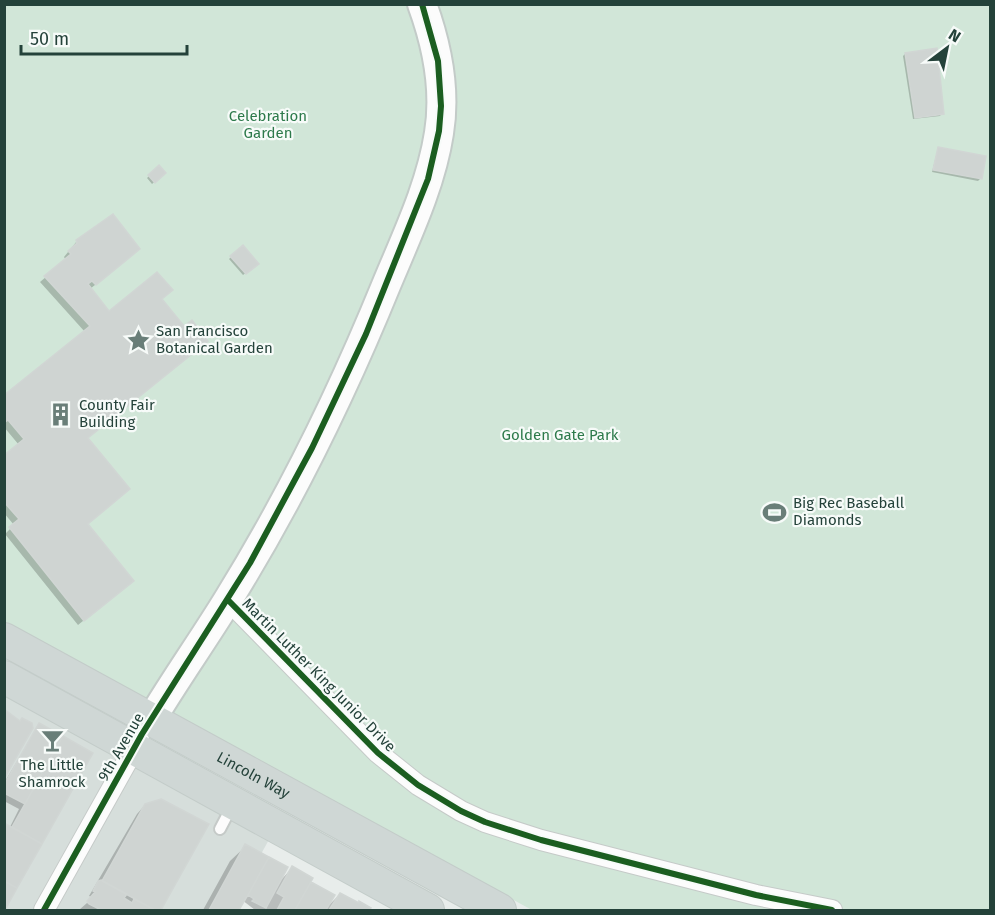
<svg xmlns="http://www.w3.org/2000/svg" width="995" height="915" font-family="'Fira Sans',sans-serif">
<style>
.built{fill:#d6dedb}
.green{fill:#d1e6d8}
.shadow{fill:#0003}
.building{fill:#cfd4d2;stroke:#d1d6d4;stroke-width:1.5}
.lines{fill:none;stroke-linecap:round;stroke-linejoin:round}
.lane-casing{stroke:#c5cac8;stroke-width:14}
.street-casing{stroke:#c5cac8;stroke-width:22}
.secondary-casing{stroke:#c3cbc8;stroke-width:32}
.primary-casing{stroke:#c3ccc9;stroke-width:34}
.lane{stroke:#fcfcfc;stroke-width:10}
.street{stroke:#fcfcfc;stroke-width:20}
.secondary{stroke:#fcfcfc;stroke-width:28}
.primary{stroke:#cfd7d5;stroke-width:32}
.cycleway-casing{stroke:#f7fbf9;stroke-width:10}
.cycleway{stroke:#1b5e20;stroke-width:6}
.labels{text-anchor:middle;stroke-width:4.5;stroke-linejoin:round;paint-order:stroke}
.park-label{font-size:15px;fill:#2d7a4b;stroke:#f7fbf9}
.poi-label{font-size:15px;fill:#24423a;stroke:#f7fbf9;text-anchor:start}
.street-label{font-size:15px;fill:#24423a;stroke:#f7fbf9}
</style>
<rect width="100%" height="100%" fill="#e8edeb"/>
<path class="built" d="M4,677L276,827L230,910H5Z"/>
<path class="green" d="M5,5H990V910H532L5,622Z"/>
<path class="shadow" d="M905,54L942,113L940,116L913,119L903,56Z
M938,148L980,179L978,181L932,172Z
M158,167L164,173L152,184L147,178Z
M77,241L133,254L90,289L109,313L161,299L87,438L86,525L126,586L78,625L5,534L14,525L4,513V457L19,445L4,427V397L85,332L40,282L66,260L64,257Z
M243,247L257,264L243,275L229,259Z
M39,725L91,753L4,908L10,827L19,809L4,801V783Z
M145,805L207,825L160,910H79L87,903L91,905L92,897L89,896L137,814Z
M246,846L281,880L292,868L309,883L333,896L328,906L340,894L369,909L255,910L242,900L236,910H203L230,861Z"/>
<path class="building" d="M937,48L944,114L915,118L905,53Z
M938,147L986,156L982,179L933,170Z
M159,165L166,173L155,183L148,175Z
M113,214L140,249L96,285L92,281L88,284L109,311L157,272L173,290L162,299L184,326L192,320L208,341L88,438L130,489L88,524L134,581L84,621L9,527L19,519L4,502V455L24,439L8,420L4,423V395L90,326L44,276L71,254L68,251L77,243L76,240Z
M243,245L259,264L246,274L230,256Z
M4,709L20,721L22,718L32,723L33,728L4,779Z
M39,723L63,736L25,804L4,793V785Z
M63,736L93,753L42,844L12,827Z
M161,799L209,824L161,910H155L102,881L145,804Z
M4,823L42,844L17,888L4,881Z
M245,844L269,857L248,895L239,910H209Z
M269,857L288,867L266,908L252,901L254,899L248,895Z
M292,866L313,878L295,910H277L284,897L277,893Z
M101,880L127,894L124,898L132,903L134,899L155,910H101L89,904L87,901L95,892L93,891L98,881Z
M4,881L17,888L5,910H4Z
M311,882L335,895L326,910H295Z
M340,893L359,903V901L371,908L369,910H329Z"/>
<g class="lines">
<defs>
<path id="lane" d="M220,829L232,806"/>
<path id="street" d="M228,600L378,753L418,785L461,811L485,822L541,840L756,895L832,910
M44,910L139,740"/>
<path id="secondary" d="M151,720C176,678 204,639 229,598C291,498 343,391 387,283C407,235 431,185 439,133C446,90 437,45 422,4"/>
<g id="primary">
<path id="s1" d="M4,639L500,910"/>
<path d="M4,677L428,910"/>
</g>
</defs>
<use href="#lane" class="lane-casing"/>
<use href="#street" class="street-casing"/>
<use href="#secondary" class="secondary-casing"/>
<use href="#primary" class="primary-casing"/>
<use href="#lane" class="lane"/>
<use href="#street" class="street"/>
<use href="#secondary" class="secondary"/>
<use href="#primary" class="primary"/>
<defs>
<path id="cycleway" d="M228,600L378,753L418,785L461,811L485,822L541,840L756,895L832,910
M44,910L142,734L250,563L312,448L366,334L428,179L439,131L441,106L438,61L422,4"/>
</defs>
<use href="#cycleway" class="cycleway-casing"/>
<use href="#cycleway" class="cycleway"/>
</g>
<defs>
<symbol id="sight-bare" viewBox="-9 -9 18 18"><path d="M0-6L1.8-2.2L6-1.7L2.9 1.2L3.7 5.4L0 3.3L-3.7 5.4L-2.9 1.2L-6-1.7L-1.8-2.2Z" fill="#697e78" stroke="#f7fbf9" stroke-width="2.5" paint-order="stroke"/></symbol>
<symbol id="building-bare" viewBox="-9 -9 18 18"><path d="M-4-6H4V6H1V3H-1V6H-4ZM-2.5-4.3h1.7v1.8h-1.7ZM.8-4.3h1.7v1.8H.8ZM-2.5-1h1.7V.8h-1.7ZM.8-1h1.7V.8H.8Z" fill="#697e78" stroke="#f7fbf9" stroke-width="2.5" paint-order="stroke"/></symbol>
<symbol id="stadium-bare" viewBox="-9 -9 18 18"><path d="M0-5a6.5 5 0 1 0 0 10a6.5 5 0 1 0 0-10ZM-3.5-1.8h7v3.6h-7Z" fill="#697e78" stroke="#f7fbf9" stroke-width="2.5" paint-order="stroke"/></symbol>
<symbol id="bar-bare" viewBox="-9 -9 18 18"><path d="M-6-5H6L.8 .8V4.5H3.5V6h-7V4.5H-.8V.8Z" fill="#697e78" stroke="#f7fbf9" stroke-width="2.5" paint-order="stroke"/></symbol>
</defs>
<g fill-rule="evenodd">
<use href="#sight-bare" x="122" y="324" width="33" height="33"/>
<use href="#building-bare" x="44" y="398" width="33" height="33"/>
<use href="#stadium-bare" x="758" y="496" width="33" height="33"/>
<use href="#bar-bare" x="36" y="724" width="33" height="33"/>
</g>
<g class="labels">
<g class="park-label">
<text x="268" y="121">Celebration<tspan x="268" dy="17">Garden</tspan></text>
<text x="560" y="440">Golden Gate Park</text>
</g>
<g class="poi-label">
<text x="156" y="336">San Francisco<tspan x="156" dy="17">Botanical Garden</tspan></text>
<text x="79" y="410">County Fair<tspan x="79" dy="17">Building</tspan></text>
<text x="793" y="508">Big Rec Baseball<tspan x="793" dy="17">Diamonds</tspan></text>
<text x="52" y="770" text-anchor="middle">The Little<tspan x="52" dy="17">Shamrock</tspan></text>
</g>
<g class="street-label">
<text transform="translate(319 675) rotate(45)" y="5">Martin Luther King Junior Drive</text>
<text transform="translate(121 747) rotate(-60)" y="5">9th Avenue</text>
<text dy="5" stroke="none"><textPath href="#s1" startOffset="284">Lincoln Way</textPath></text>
</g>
</g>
<rect width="995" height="915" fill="none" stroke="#24423a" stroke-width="12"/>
<g transform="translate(947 48) rotate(32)" stroke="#f7fbf9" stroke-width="4.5" paint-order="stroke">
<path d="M0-4.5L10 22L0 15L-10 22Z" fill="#24423a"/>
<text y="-9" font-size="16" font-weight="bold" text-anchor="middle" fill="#24423a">N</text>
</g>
<path d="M21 45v9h166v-9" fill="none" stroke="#24423a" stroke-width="3"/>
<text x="30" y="45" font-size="18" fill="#24423a" stroke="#f7fbf9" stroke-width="4.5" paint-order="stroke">50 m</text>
</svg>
